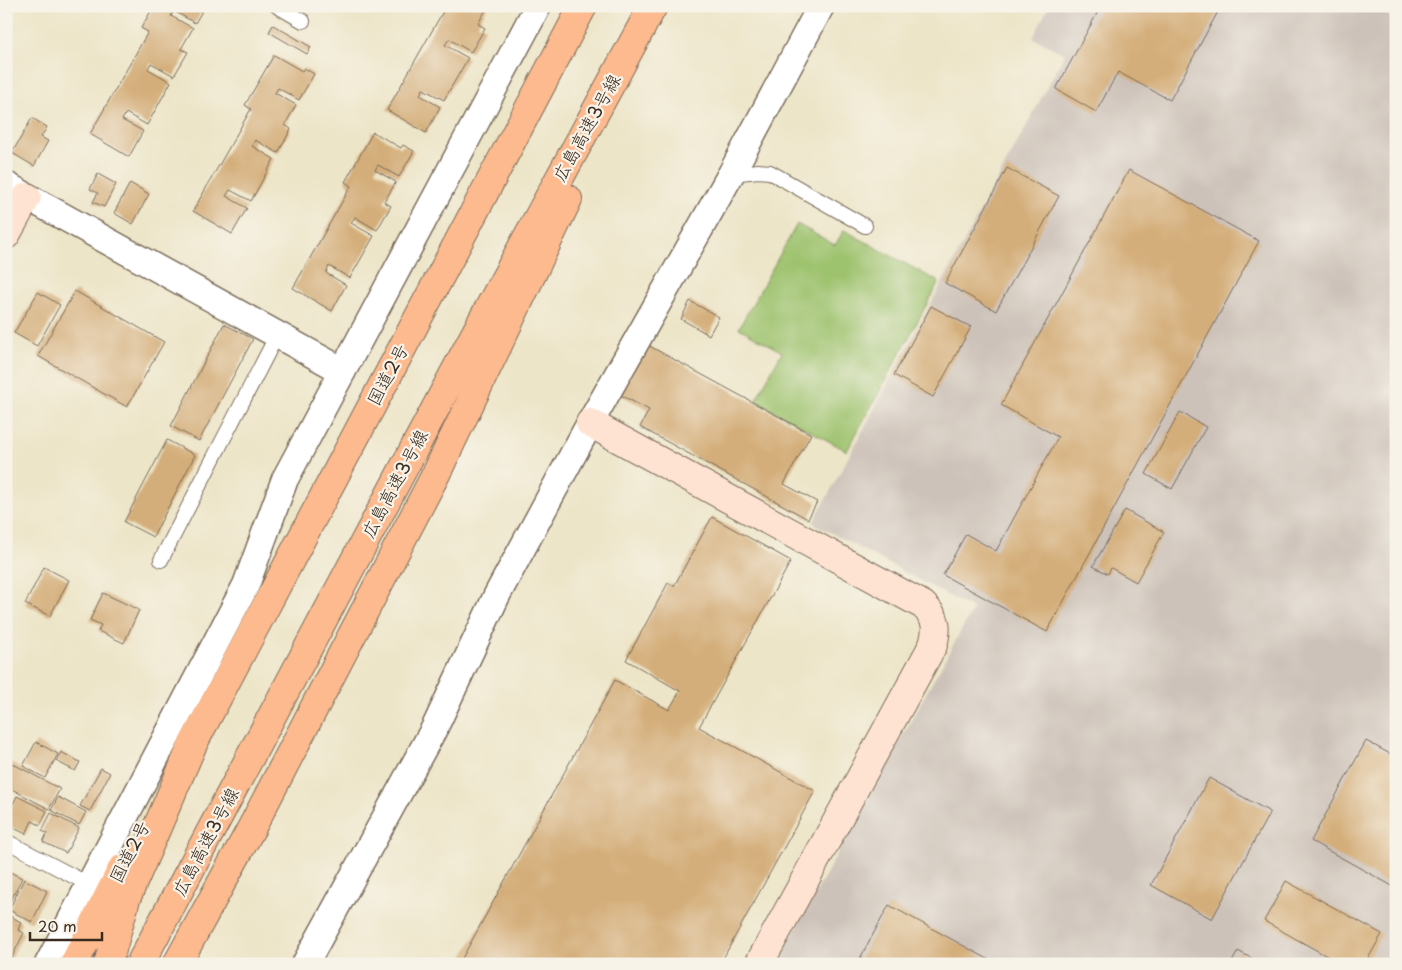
<svg xmlns="http://www.w3.org/2000/svg" width="1402" height="970" font-family="'Playpen Sans','Klee One',sans-serif">
<style>
.industrial{fill:#cdc2b9}
.green{fill:#9ec36e;stroke:#6c7646}
.building{fill:#d4ae7a}
.lines{fill:none;stroke-linecap:round;stroke-linejoin:round}
.lane-casing{stroke:#796b5a;stroke-width:16}
.street-casing{stroke:#796b5a;stroke-width:29}
.secondary-casing{stroke:#796b5a;stroke-width:30}
.highway-casing{stroke:#796b5a;stroke-width:30}
.lane{stroke:#fff;stroke-width:14}
.street{stroke:#fff;stroke-width:26}
.secondary{stroke:#fee3d2;stroke-width:28}
.highway{stroke:#fcba8e;stroke-width:28}
.labels{text-anchor:middle;stroke-width:4.5;stroke-linejoin:round;paint-order:stroke}
.street-label{font-size:18px;fill:#3b2a1e;stroke:#f7f3e8}
</style>
<rect width="100%" height="100%" fill="#f7f3e8"/>
<filter id="ink" filterUnits="userSpaceOnUse"><feTurbulence type="fractalNoise" baseFrequency=".02" numOctaves="2"/><feDisplacementMap in="SourceGraphic" scale="10" xChannelSelector="R" yChannelSelector="G"/><feConvolveMatrix kernelMatrix="1 2 1 2 8 2 1 2 1" color-interpolation-filters="sRGB"/></filter>
<filter id="wash" filterUnits="userSpaceOnUse"><feTurbulence type="fractalNoise" baseFrequency=".0096" numOctaves="4" result="noise"/><feDisplacementMap in="SourceGraphic" scale="20" xChannelSelector="R" yChannelSelector="G"/><feGaussianBlur stdDeviation="1.12" result="paint"/><feColorMatrix in="noise" values="0 0 0 0 0 0 0 0 0 0 0 0 0 0 0 0 0 1.4 0 .05"/><feComposite in="paint" operator="in"/></filter>
<g filter="url(#wash)">
<rect width="100%" height="100%" fill="#ede5c8"/>
<path class="industrial" d="M1049,6H1372L1396,19V964H776L973,609L813,523L1065,54L1033,38Z"/>
<path class="green" d="M797,224L835,245L844,230L939,282L847,451L755,401L782,352L739,328Z"/>
<g id="blocks">
<path class="building" d="M154,6H205L195,23L174,11L171,16L193,28L181,49L188,52L174,76L151,63L148,69L171,82L147,125L126,113L122,120L143,131L129,157L90,134L148,32L141,28Z
M442,6H488L478,24L485,28L471,52L449,39L445,45L468,58L444,100L423,89L420,95L440,107L426,133L387,110L445,8Z
M1101,6H1221L1170,100L1118,72L1096,112L1056,89Z
M273,25L311,47L307,54L269,32Z
M274,55L302,71L304,68L314,74L299,100L278,88L275,93L296,105L285,125L291,129L278,153L255,140L252,146L274,159L251,201L230,190L226,196L247,208L232,234L193,211L251,109L245,105Z
M32,118L47,127L41,137L48,141L34,166L12,153Z
M373,132L401,148L403,145L414,151L399,177L378,165L375,170L396,182L384,202L391,206L377,230L355,217L351,223L374,236L350,278L329,266L326,273L346,285L332,311L293,288L351,186L345,182Z
M1007,168L1059,196L996,311L945,283Z
M1129,170L1259,241L1047,632L943,575L966,534L996,551L1058,437L1001,405Z
M98,174L116,184L104,207L93,202L98,193L90,189Z
M130,183L149,194L133,224L114,213Z
M75,291L164,342L127,407L38,356Z
M38,292L60,305L37,346L14,333Z
M690,301L719,317L709,335L681,319Z
M931,306L971,327L933,397L894,375Z
M224,324L253,339L199,441L171,426Z
M642,342L811,434L784,484L817,502L808,519L640,427L649,410L615,392Z
M1180,412L1206,427L1172,489L1146,474Z
M167,440L195,455L153,537L124,522Z
M1125,510L1164,532L1136,582L1111,568L1108,574L1093,566Z
M712,517L791,561L699,727L815,791L720,964H459L615,680L669,710L680,691L626,660L668,583L674,586Z
M44,567L69,580L50,616L25,604Z
M103,593L139,610L124,643L98,631L101,625L90,620Z
M1366,741L1396,757V888L1311,841Z
M36,742L58,754L45,778L23,766Z
M61,752L80,762L75,771L56,761Z
M6,760L60,789L49,809L6,786Z
M101,768L110,773L90,811L80,806Z
M1209,778L1270,812L1212,919L1151,885Z
M17,796L47,811L40,825L32,821L26,834L6,824V818Z
M58,797L86,812L79,825L51,810Z
M51,813L79,828L66,853L43,842L47,833L42,831Z
M6,870L22,878L6,910Z
M24,879L47,891L32,922L9,910Z
M1286,881L1382,934L1365,964H1341L1264,921Z
M889,905L931,928L997,964H857Z
M6,914L21,922L18,930L24,933L11,959L6,957Z
M1238,951L1262,964H1231Z"/>
</g>
</g>
<g filter="url(#ink)">
<use href="#blocks" fill-opacity="0" stroke="#796b5a" stroke-width="1"/>
<g class="lines">
<defs>
<path id="lane" d="M277,6L303,21
M731,174L758,171L770,172L865,226
M161,560L277,335
M6,841L90,885"/>
<path id="street" d="M6,185L343,371
M48,964L246,585L285,479L538,6
M305,964L435,727L497,595L590,423L731,174L821,6"/>
<path id="secondary" d="M6,235L27,197
M590,423L923,605C937,618 938,627 933,645L759,964"/>
<path id="highway" d="M74,964L122,869
M108,964L126,899L193,744L583,6
M140,964L484,317L653,6
M177,964L251,829L437,472L568,199"/>
</defs>
<use href="#lane" class="lane-casing"/>
<use href="#street" class="street-casing"/>
<use href="#secondary" class="secondary-casing"/>
<use href="#highway" class="highway-casing"/>
<use href="#lane" class="lane"/>
<use href="#street" class="street"/>
<use href="#secondary" class="secondary"/>
<use href="#highway" class="highway"/>
</g>
</g>
<g class="labels">
<g class="street-label">
<text transform="translate(587 128) rotate(-61)" y="6">広島高速3号線</text>
<text transform="translate(388 375) rotate(-62)" y="6">国道2号</text>
<text transform="translate(395 484) rotate(-62)" y="6">広島高速3号線</text>
<text transform="translate(206 842) rotate(-62)" y="6">広島高速3号線</text>
<text transform="translate(130 852) rotate(-63)" y="6">国道2号</text>
</g>
</g>
<rect width="1402" height="970" fill="none" stroke="#f7f3e8" stroke-width="25"/>
<path d="M30 932v8h72v-8" fill="none" stroke="#3b2a1e" stroke-width="2.5"/>
<text x="38" y="932" font-size="15" fill="#3b2a1e" stroke="#f7f3e8" stroke-width="4" paint-order="stroke">20 m</text>
</svg>
